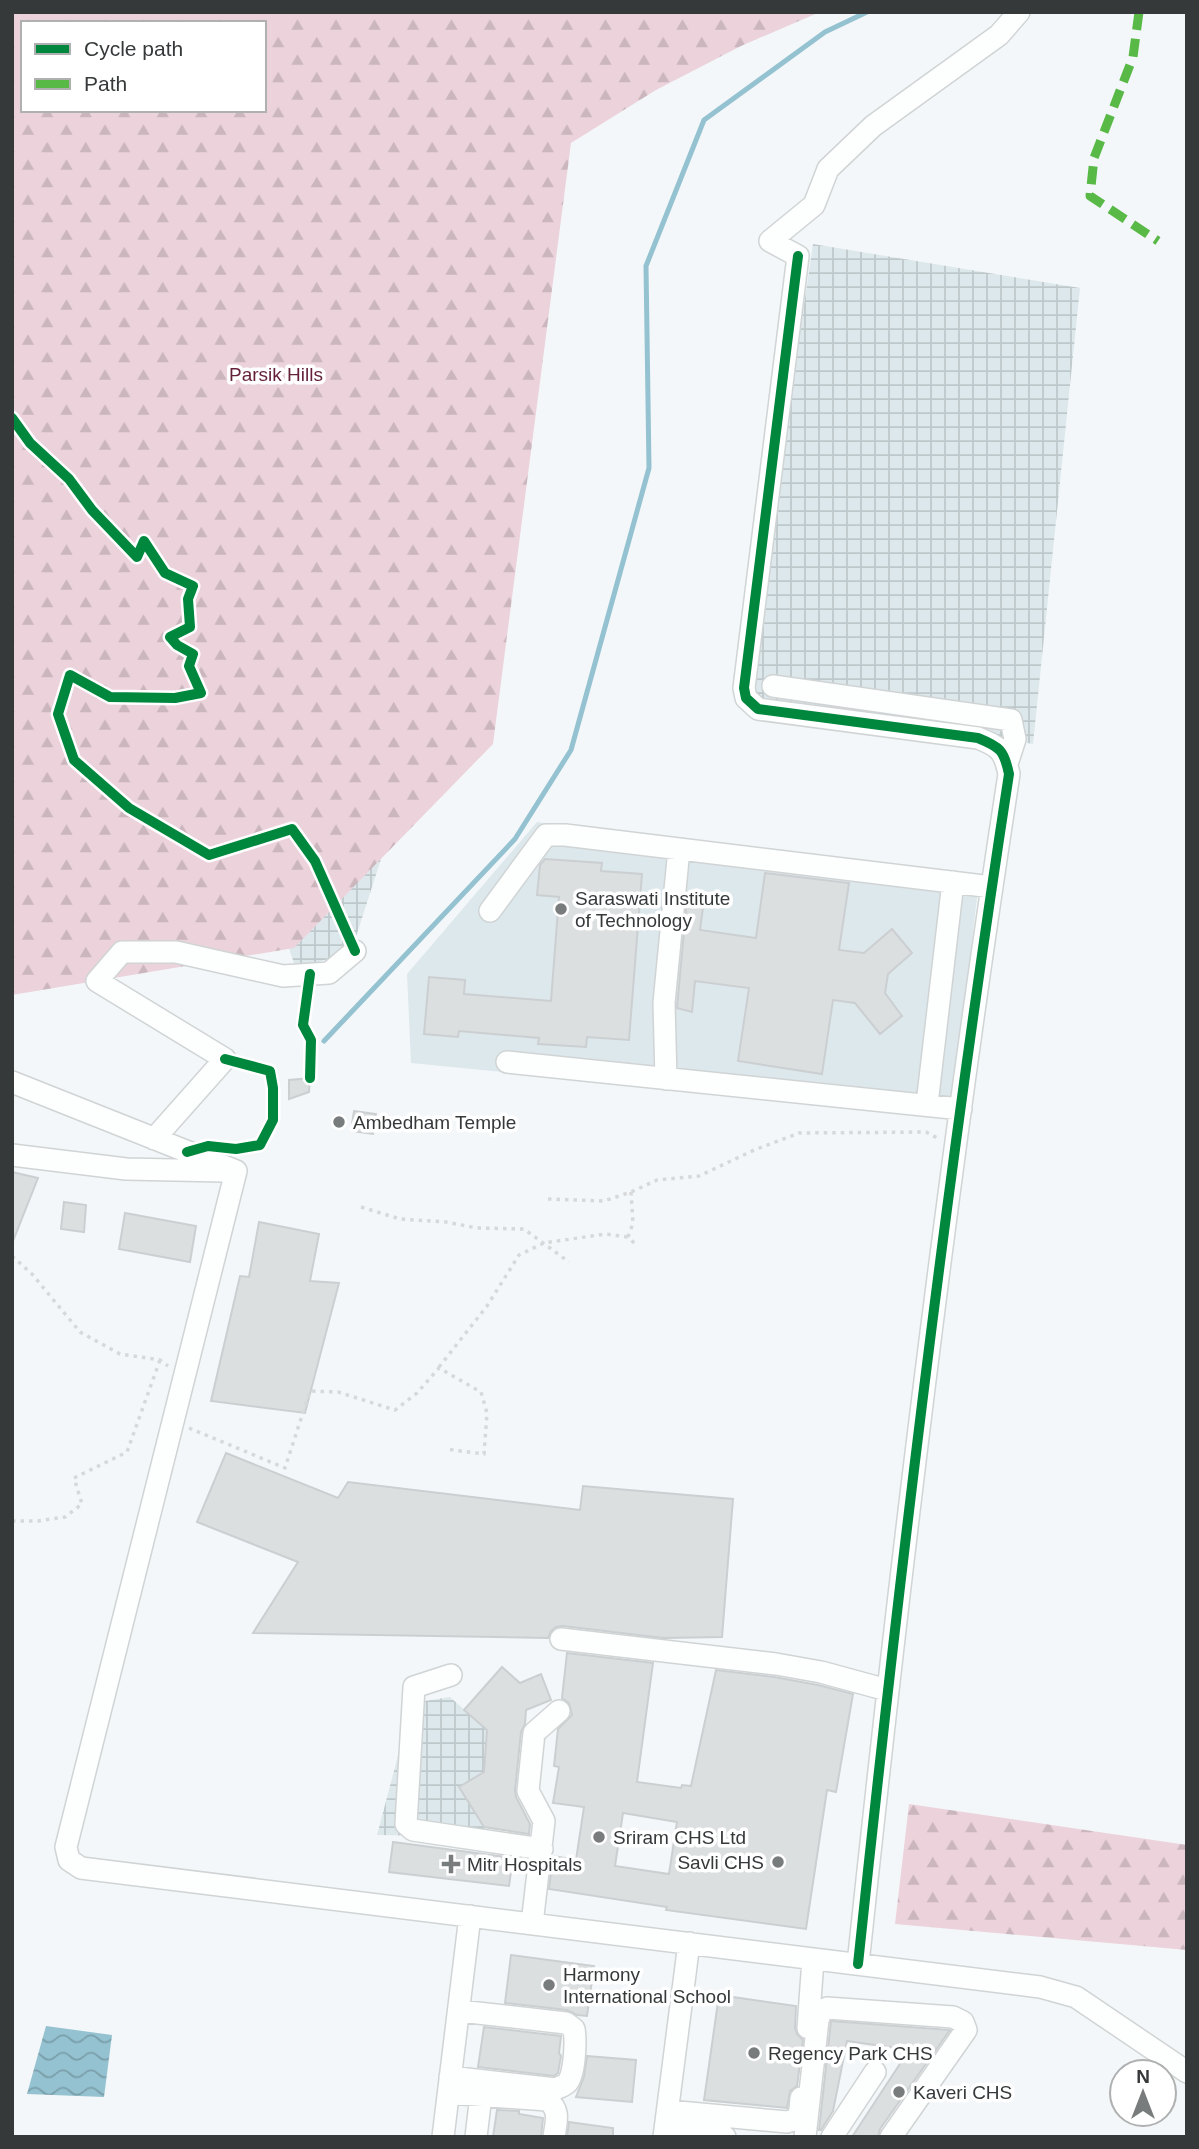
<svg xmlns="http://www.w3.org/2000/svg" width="1199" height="2149" font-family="Helvetica,sans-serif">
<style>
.built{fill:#dde8ec}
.industrial{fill:url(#industrial-grid)}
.forest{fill:url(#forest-firs);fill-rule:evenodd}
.water{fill:url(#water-waves)}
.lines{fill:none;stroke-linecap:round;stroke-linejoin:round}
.stream{stroke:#94c2d0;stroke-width:5}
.building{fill:#dbdfe0;stroke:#cccfd1;stroke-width:2;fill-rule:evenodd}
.minor-casing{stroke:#d0d4d5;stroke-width:24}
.path{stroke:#d7d8d9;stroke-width:3.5;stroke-dasharray:3.5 5;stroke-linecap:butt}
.minor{stroke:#fdfefe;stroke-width:21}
.quiet{stroke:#58b947;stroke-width:9;stroke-dasharray:18 9;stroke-linecap:butt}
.cycleway-casing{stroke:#fff;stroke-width:15}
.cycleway{stroke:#00873e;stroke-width:10}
.poi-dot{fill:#787c7d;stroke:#fff;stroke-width:2.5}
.labels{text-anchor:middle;stroke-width:7;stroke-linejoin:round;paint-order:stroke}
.park-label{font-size:19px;fill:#641f39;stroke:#fff}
.poi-label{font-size:19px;fill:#36393a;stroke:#fff;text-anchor:start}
</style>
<defs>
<pattern id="industrial-grid" width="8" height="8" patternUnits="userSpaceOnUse" patternTransform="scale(1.75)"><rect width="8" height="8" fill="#dde8ec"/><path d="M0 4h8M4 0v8" fill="none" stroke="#bec8cb"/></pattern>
<pattern id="forest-firs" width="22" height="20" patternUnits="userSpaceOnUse" patternTransform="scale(1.75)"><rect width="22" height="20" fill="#ecd3db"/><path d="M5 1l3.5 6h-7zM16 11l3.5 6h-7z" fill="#cbb6bd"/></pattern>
<pattern id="water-waves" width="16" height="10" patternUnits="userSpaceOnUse" patternTransform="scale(1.75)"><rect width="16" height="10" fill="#94c2d0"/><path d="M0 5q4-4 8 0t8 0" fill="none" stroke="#7a9faa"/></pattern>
</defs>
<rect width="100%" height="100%" fill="#f3f7f9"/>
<path class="built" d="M537,822L668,843L979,881L951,1116L411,1063L407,974Z"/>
<path class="industrial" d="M813,244L1080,288L1033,744L746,698Z
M383,853L351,952L296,969L270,893Z
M450,1697L487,1730L484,1772L459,1788L491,1837L377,1835L412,1703Z"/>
<path class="forest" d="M12,12H820L741,46L656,90L571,143L493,744L294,948L12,995ZM23,23H264V110H23Z
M909,1804L1187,1845V1950L895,1924Z"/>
<path class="water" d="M46,2026L112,2035L104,2097L27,2094Z"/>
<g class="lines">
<path class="stream" d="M324,1041L515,839L571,750L649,468L646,266L704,120L825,32L867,12"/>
</g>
<path class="building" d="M545,859L602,863L601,871L642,874L629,1040L587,1037L586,1047L538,1044L539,1038L459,1031L458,1037L424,1034L429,977L465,980L464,994L551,1001L559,897L537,895L540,865Z
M765,873L849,883L839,950L864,953L892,929L912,953L888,974L885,993L902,1016L880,1034L855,1003L833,1000L822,1074L738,1061L749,988L695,981L692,1012L677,1008L687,899L704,900L700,930L756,938Z
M310,1078L309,1092L289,1099V1080Z
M354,1111L376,1114L373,1134L351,1131Z
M12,1172L38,1178L13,1241H12Z
M64,1202L86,1205L84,1232L61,1229Z
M125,1213L196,1226L190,1262L119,1249Z
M259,1222L319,1234L310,1281L339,1283L305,1413L211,1401L240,1276L249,1277Z
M226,1453L338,1498L348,1482L580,1510L583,1486L733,1499L722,1637L663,1638L563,1626L556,1627L551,1631L548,1638L253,1633L298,1562L197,1522Z
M567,1653L653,1663L637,1782L681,1788L682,1785L691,1786L716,1670L774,1677L818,1685L853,1694L836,1792L827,1790L806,1929L666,1910L667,1907L549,1889L553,1856L576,1860L584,1807L553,1803L559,1767L554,1766L558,1729L572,1715L569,1703L562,1698ZM623,1813L677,1822L669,1874L615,1866Z
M502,1667L520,1683L541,1674L551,1700L526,1710L525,1724L521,1732L515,1790L516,1797L530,1824L529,1834L484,1827L459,1787L484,1772L487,1730L464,1710Z
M393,1842L513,1858L509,1886L389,1872Z
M511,1955L594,1966L587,2016L577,2015L567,2010L505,2003Z
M719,1995L796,2006L795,2028L797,2034L803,2040L797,2086L790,2091L787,2108L704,2100Z
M831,2021L950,2030L880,2129L878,2137H852L909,2050L847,2041L833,2111L821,2130H819Z
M484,2027L561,2036L559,2053L561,2056L558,2073L554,2076L478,2067Z
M587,2056L636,2060L632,2102L576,2097L584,2077Z
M497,2110L519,2111V2114L543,2118L541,2137H493Z
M569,2122L613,2128V2137H567Z"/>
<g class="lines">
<defs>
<path id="minor" d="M773,686L1011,720L1015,739L1007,764
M490,911L546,835H565L992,887
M507,1062L961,1109
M666,1079L664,1003L679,849
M12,1082L236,1171
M927,1104L953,882
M154,1139L225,1059L97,981L122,952H176L283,976L329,973L355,951
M12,1155L126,1169L223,1171
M236,1171L66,1847L69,1860L81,1868L1040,1987L1076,1997L1187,2072
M561,1639L776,1664L821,1672L887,1690
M451,1675L414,1687L406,1824L413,1830L542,1849
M532,1924L544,1821L528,1791L534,1733L559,1711
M858,1964C900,1567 948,1169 1009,774C1004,750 1000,747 978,738L758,709L746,698L744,688L798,256L770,241L814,205L828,169L873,126L999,35L1019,12
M808,2028L813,1960
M450,2077L556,2089C557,2088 566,2085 567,2083C575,2075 576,2040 574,2029L566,2023L460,2011
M449,2093L547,2100C561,2110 556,2122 554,2137
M668,2111L787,2122L797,2119L800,2110L801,2098
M665,2132L725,2137
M443,2137L470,1916
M476,2137L481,2095
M664,2137L689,1943
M805,2137L818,2020L821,2012L827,2008L953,2017L963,2022L966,2030L891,2137
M832,2137L875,2072"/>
</defs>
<use href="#minor" class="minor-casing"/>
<path class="path" d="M631,1192L633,1223L628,1237L637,1246
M548,1199L604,1201L631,1192L657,1180L699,1176L752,1151L799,1133L926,1132L939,1139
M361,1207L400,1219L446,1222L477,1228L524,1229L569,1262
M12,1256L32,1274L80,1332L120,1354L160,1360L168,1366
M439,1367L487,1306L519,1255L544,1243L605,1234L628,1237
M189,1428L285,1468L310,1391L338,1392L395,1410L417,1393L439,1368L481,1392L487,1413L484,1454L445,1449
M12,1521H38L65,1517L82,1504L74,1478L127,1452L160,1360"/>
<use href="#minor" class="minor"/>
<path class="quiet" d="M1139,12L1133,57L1094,158L1090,196L1158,241"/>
<defs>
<path id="cycleway" d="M798,256L744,688L746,698L758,709L978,738C1000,747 1004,750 1009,774C948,1169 900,1567 858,1964
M12,418L30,443L69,479L92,510L137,557L144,541L165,573L193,586L188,599L190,627L170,637L177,645L193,654L189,666L201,693L175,698L110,697L70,675L58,714L74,760L129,808L209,855L292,829L315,861L355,951
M310,974L303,1025L311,1040L310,1078
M187,1152L208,1146L236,1149L260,1145L273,1120V1088L270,1071L225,1059"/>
</defs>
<use href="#cycleway" class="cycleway-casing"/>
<use href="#cycleway" class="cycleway"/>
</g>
<g class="poi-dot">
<circle cx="561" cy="909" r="7"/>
<circle cx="339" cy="1122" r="7"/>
<circle cx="599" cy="1837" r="7"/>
<circle cx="778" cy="1862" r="7"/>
<path d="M447.5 1853.5h7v7h7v7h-7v7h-7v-7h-7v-7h7z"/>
<circle cx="549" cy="1985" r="7"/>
<circle cx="754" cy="2053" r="7"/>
<circle cx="899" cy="2092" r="7"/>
</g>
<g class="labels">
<g class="park-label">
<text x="276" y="381">Parsik Hills</text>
</g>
<g class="poi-label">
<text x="575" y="905">Saraswati Institute<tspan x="575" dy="22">of Technology</tspan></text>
<text x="353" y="1129">Ambedham Temple</text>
<text x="613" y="1844">Sriram CHS Ltd</text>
<text x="764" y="1869" text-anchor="end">Savli CHS</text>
<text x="467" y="1871">Mitr Hospitals</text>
<text x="563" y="1981">Harmony<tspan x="563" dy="22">International School</tspan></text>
<text x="768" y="2060">Regency Park CHS</text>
<text x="913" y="2099">Kaveri CHS</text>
</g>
</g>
<rect width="1199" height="2149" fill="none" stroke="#36393a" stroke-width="28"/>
<rect x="21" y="21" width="245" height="91" fill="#ffffff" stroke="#afb0b0" stroke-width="2"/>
<rect x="35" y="44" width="35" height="10" fill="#00873e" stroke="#afb0b0" stroke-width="2"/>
<text x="84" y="56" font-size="21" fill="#36393a">Cycle path</text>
<rect x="35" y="79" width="35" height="10" fill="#58b947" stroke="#afb0b0" stroke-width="2"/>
<text x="84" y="91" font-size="21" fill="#36393a">Path</text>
<g transform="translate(1143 2093)"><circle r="33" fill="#ffffff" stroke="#afb0b0" stroke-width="2"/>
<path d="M0-5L12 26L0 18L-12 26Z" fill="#787c7d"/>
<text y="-10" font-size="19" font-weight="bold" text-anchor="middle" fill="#36393a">N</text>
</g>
</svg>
